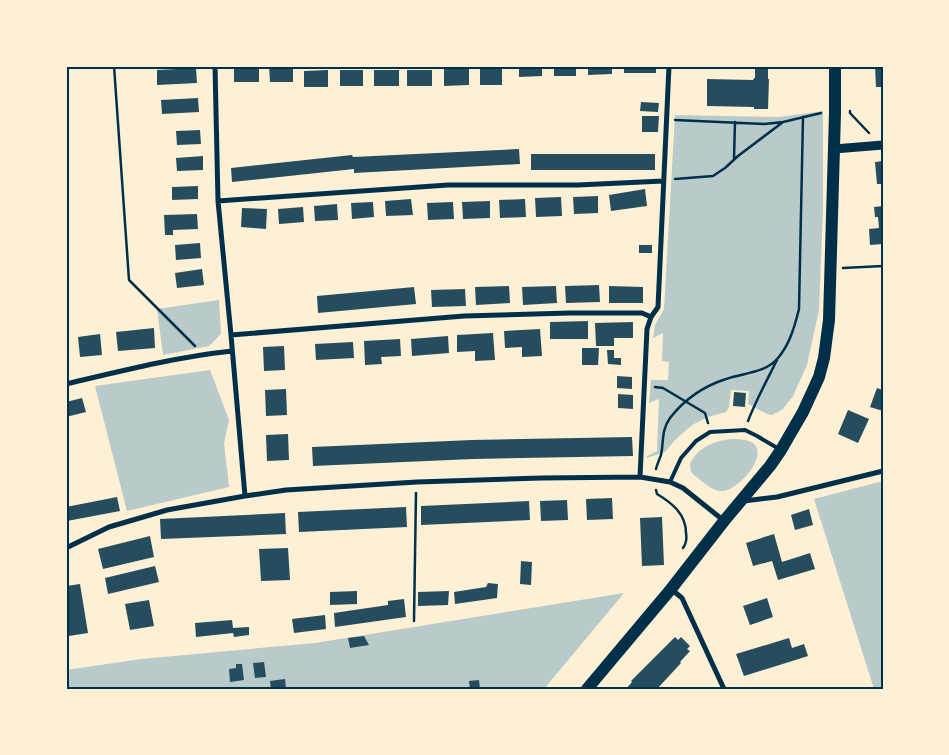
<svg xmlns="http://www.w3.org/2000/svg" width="949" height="755" font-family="Cabin,sans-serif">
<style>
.green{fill:#b9caca}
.building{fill:#264d5e}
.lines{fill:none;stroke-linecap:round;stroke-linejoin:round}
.path{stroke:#003049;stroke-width:2.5}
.service{stroke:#003049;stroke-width:4}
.minor{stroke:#003049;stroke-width:5}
.tertiary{stroke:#003049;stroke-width:9}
.primary{stroke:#003049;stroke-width:12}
.neatline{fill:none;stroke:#003049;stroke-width:2}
</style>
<rect width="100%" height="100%" fill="#fdf0d5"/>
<path class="green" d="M823,111V209L819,310L807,365L793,396L783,409L772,415L767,414L748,404L749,391L731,390L729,407L726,412L708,417L692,425L675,440L665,452L647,458V456L657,451L659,399L649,403L651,380H668L669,362L662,361L663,333L653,338L655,325L664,309L675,115L779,117Z
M219,300L221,334L209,346L163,355L157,309Z
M210,370L229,420L224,443L229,487L127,511L95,386Z
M731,439C737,439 745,439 751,442C772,453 737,493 720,491C710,490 701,480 694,475L691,472L690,464C698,447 714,441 731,439Z
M883,481V689H874L814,499Z
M624,593L544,689H66V670L141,659L315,643Z"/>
<path class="building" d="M259,66V82H234V67Z
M269,66H293V82H270Z
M519,66H542V76L519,77Z
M554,66H576V76H554Z
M588,66H612V74L588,75Z
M624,66H656V73H624Z
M755,66H768V79H769L768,109H754V107L707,106V79L753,80L754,78H755Z
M875,66H883V87H876Z
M196,68L197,83L157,85V70Z
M444,69H469V85L444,86Z
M480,69H502V85H480Z
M328,70V87H304V71Z
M340,70H363V86H340Z
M374,70H399V86H374Z
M407,70H432V86H407Z
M198,98L199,112L162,114L161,100Z
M641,102L659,103L658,112L640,111Z
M642,116H659L658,132H642Z
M200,130L201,144L177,145L176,131Z
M519,149L520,164L354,173V169L232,182L231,168L352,155L353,157Z
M531,154H655V170H531Z
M203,156V170L177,171L176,158Z
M883,161V184H877L875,162Z
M198,186V199L172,200V187Z
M645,189L647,206L611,211L609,195Z
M598,196V213L574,214L573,197Z
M561,197L562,216L536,217L535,198Z
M411,199L413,215L386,216L385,201Z
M525,199L526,217L500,218L499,200Z
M490,201V218L463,219L462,202Z
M373,202L374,217L352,219L351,203Z
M453,202L454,219L428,220L427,203Z
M337,204L338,220L315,221L314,206Z
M883,206V244L870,245L869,229L879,228L878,217H875L874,207Z
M303,207L304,222L279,224L278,209Z
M242,208L267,209L266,229L241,227Z
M197,214L198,229L173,230V235H165L164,215Z
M200,243L201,258L176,260L175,245Z
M639,245H652V253H639Z
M202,269L204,285L177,288L175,273Z
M599,285L600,302L566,303L565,286Z
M509,286L510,303L476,305L475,287Z
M556,286L557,303L523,305L522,287Z
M609,286L643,287V303H609Z
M414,287L416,304L318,313L317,296Z
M465,289L466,306L432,307L431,290Z
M588,321V339H550V322Z
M633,322V338H614V346H596L595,323Z
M154,328L155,348L118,351L116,332Z
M521,330L540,329L542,356L522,357V347L505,348L504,331Z
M493,333L495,360L475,361V351L457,352V335Z
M100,334L102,355L80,357L78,337Z
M448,336L449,353L412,356L411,339Z
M400,339L401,356L381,357L382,364L365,365L364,341Z
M353,342L354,358L316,360L315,344Z
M284,346L285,370L264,371L263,347Z
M582,348H599L598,365H582Z
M607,350H614V358H621V365L608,364Z
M617,376L632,377V389L617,388Z
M877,388L883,390V411L870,407Z
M286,389L287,415L266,416L265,390Z
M734,392L746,393L745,407L733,406Z
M618,394L633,395V409L618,408Z
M82,398L86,412L66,417V402Z
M848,410L869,419L858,443L838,434Z
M288,434L289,460L267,461L266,435Z
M632,437L633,456L473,459L313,466L312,447L472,440Z
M117,497L120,511L67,521L66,507Z
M612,498L613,519L587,520L586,499Z
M567,500L568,520L541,521L540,501Z
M529,501L530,520L421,525V506Z
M406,507L407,527L299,532L298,512Z
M809,509L813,525L795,530L791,515Z
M285,513L286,534L161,539L160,519Z
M662,517L664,565L642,566L640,518Z
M774,534L782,562L810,553L815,569L778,580L772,561L753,566L746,543Z
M150,536L154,557L103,569L98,549Z
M288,548L290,580L261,581L259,549Z
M521,561L532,562L531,585L520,584Z
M155,566L159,582L108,594L105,578Z
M488,583L498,584L497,598L455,604L454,592L486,587Z
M80,584L88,633L69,636L66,619V586Z
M357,591V604L330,605V592Z
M449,591L448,605L418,606V592Z
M767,598L773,617L750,625L743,606Z
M404,599L406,617L335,627L334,613L388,605V601Z
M149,600L154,626L130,630L125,604Z
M325,615L326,629L294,633L292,619Z
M232,620L233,628L249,627V635L234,637L233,633L196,637L195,623Z
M364,636L369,645L350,648L348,638Z
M675,637L678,640L681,637L690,646L687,649L690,651L680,662L681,663L657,689H626L632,682L631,681Z
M789,638L792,648L804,644L808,656L744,676L736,654Z
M264,662L266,677L255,678L253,663Z
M236,664H242L244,680L230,682L229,669L236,668Z
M285,679L286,689H271L270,681Z
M479,680L480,689H470L469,681Z"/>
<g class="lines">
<path class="path" d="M114,66L129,280L195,346
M850,111V113L869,133
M675,120L765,124L783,122L821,113
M734,158L735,122
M675,179L713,176L725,168L738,156L783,122
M843,268L883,266
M655,387L663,388L705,413L708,423
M748,421C756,400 767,380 777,360
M656,469C657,465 659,460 661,455C664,441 661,431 670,418C684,400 704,386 726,379C743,373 766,373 778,358C790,344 795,325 799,309L803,117
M656,490L657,494C672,503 686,514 686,533C687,539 686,544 683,548
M414,621L416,493"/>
<path class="service" d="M670,482L681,458L696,441L710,432L745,430L757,436L779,449"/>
<path class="minor" d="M215,66L218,201L231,335L245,496
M218,201L448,185H578L663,181
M231,335L464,316L570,313H642L651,317
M66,384C121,371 176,357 232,351
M640,477L647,329L651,317L658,307L669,66
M744,501L777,497L883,471
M66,548L109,527L167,510L245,496L286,490L417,482L542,478L640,477L670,482L683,488L723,520
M671,589L682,598L724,689"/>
<path class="tertiary" d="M834,149L883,145"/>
<path class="primary" d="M587,689L671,589L724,521L770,466L781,450L803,412L819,377L824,358L829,320L835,113V66"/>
</g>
<rect width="949" height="755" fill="none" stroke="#fdf0d5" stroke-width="135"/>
<rect x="68" y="68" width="814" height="620" class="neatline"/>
</svg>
